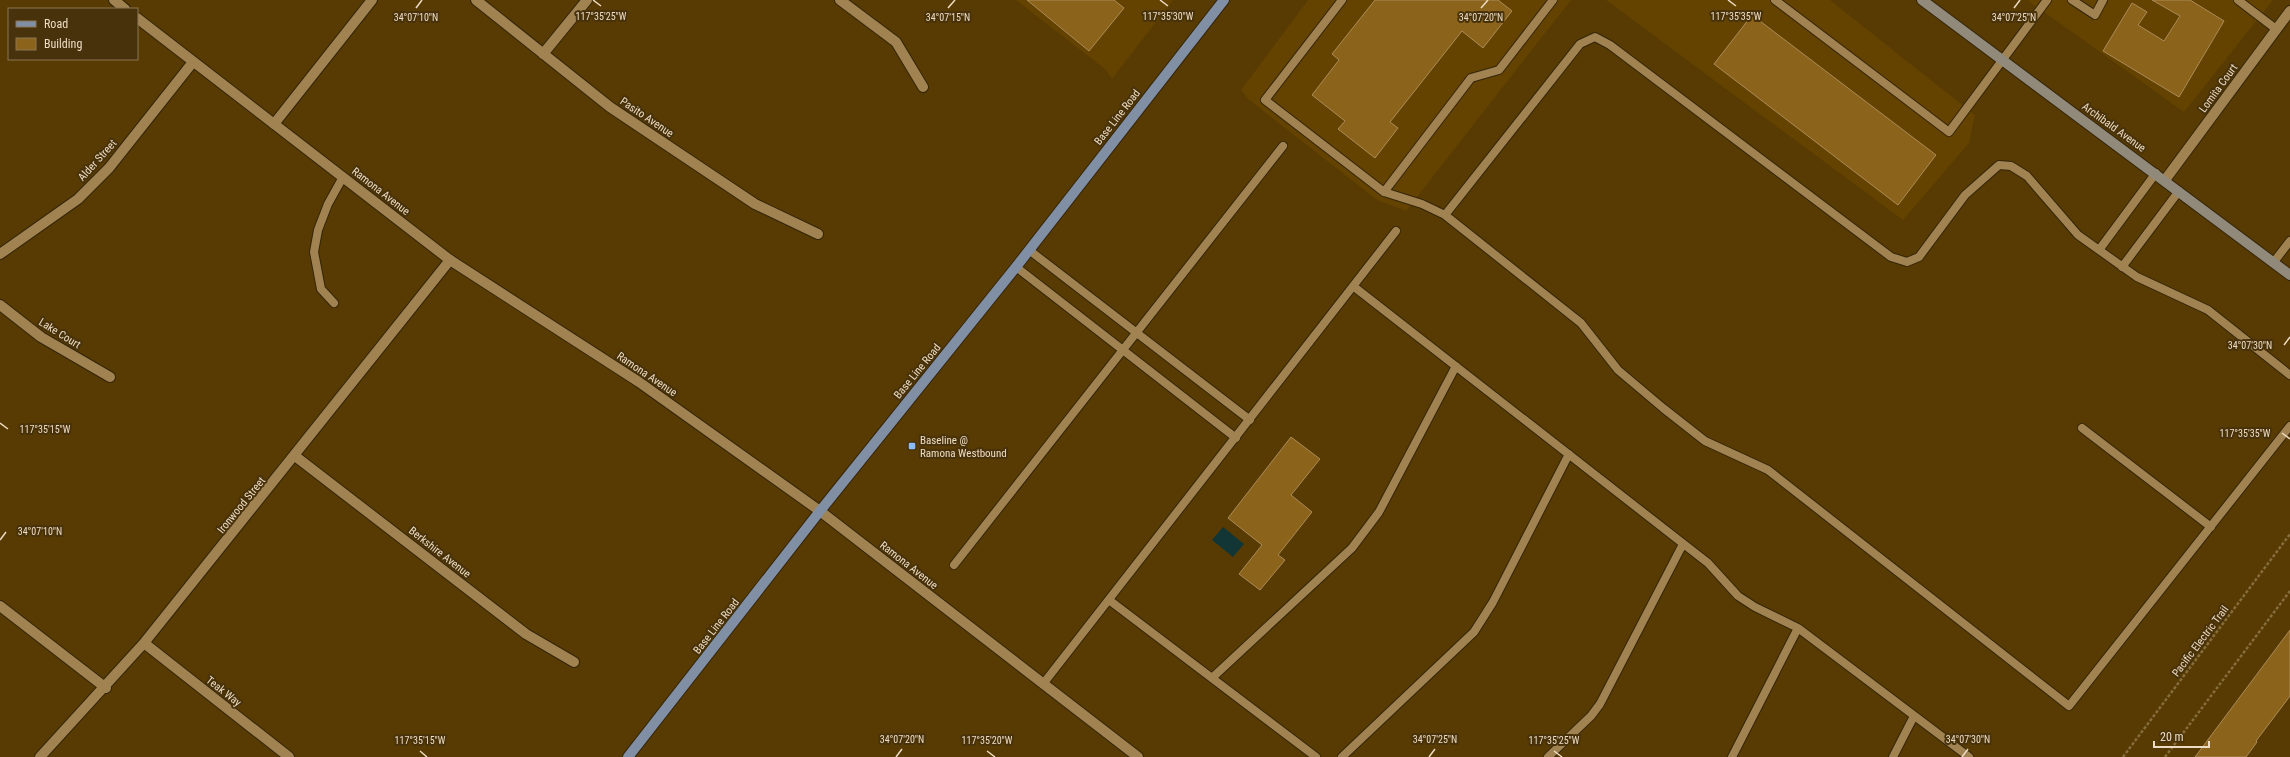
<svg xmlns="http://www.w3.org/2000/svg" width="2290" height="757" font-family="'Roboto Condensed',sans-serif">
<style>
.built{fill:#644300}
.water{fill:#123536}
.building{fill:#8b631a;stroke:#ab8b5a}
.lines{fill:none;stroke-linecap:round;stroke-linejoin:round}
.service-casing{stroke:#34250a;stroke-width:10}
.minor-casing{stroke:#34250a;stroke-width:12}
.tertiary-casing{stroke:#34250a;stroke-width:12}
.secondary-casing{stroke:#34250a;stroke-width:12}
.primary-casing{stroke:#34250a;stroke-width:12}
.path{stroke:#856d3e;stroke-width:2.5;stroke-dasharray:3 2;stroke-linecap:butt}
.service{stroke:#a18251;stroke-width:8}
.minor{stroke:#a18251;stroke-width:10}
.tertiary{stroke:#a18251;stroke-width:10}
.secondary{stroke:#91897a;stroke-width:10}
.primary{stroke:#818fa4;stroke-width:10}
.ticks{fill:none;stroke:#eddcc3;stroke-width:1.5}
.poi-dot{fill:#8cb9fc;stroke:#48320b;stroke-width:1.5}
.labels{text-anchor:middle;stroke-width:4;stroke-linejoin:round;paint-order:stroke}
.street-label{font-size:11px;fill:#eddcc3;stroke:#48320b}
.poi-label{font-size:11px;fill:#eddcc3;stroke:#48320b;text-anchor:start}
.ticks-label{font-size:10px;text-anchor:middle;fill:#eddcc3;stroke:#48320b;stroke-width:4;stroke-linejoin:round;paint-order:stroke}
</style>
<rect width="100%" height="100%" fill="#573b02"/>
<path class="built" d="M1016,0H1173L1112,79L1105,69Z
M1308,0H1571L1406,211L1377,200L1248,99L1241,90Z
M1606,0H1830L1975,115L1969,143L1903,220Z
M2027,0H2273L2184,112Z"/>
<path class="water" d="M1223,527L1244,544L1233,557L1212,540Z"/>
<path class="building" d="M1027,0H1114L1124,8L1089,51Z
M1375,0H1498L1512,11L1483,48L1462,31L1390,122L1398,128L1375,158L1338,129L1345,121L1312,95L1339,60L1332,54Z
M2152,0H2190L2224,21L2179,97L2103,51L2132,3L2147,12L2138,25L2164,41L2180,16Z
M1752,15L1936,155L1898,205L1714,64Z
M1291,437L1320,459L1291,495L1312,512L1278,555L1285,560L1260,590L1239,574L1262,545L1228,518Z
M2290,630V696L2256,741L2257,742L2246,757H2195Z"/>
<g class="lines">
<defs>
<path id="service" d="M1342,0L1265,100L1384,192L1422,204L1445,215L1581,323L1618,370L1663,408L1705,441L1768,470L2069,706L2290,426
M1775,0L1949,132L2047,0
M2072,0L2095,15L2103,0
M2238,0L2276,29
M1384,192L1471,78L1499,70L1553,0
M1445,215L1580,44L1595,37L1610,45L1891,257L1907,262L1919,257L1965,195L1999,165L2011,166L2027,176L2078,235L2137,277L2208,310L2290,375
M1029,250L1250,420
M2099,250L2156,173
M2273,263L2290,241
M1016,267L1236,438
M2122,267L2179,191
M1353,286L1708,563L1738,596L1755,607L1798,628L1969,757
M334,303L321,289L314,252L318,230L328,204L343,177
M2082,428L2211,527
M954,565L1283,146
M1109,600L1316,757
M1212,678L1352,548L1379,512L1456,366
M1043,684L1396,231
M1342,757L1474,632L1493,602L1569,454
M1548,757L1591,716L1600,704L1683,544
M1732,757L1798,628
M1893,757L1914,716"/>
<path id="minor" d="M476,0L610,107L755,204L818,234
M840,0L896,42L923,87
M543,54L587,0
M274,124L372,0
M2165,180L2290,11
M0,254L78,199L109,168L193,62
M0,305L41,337L110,377
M295,456L526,634L574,662
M0,606L106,688
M144,643L289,757
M40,757L144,643L450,260"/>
<path id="tertiary" d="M114,0L125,9
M137,18L450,260L639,382L820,511L1138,757"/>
<path id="secondary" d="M1922,0L2290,275"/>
<path id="primary" d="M628,757L820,511L1016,267L1224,0"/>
</defs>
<use href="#service" class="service-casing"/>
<use href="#minor" class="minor-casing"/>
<use href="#tertiary" class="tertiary-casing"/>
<use href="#secondary" class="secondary-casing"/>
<use href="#primary" class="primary-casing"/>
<path class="path" d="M2123,757L2290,534
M2165,757L2290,591"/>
<use href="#service" class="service"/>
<use href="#minor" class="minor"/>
<use href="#tertiary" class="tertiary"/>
<use href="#secondary" class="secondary"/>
<use href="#primary" class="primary"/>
</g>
<path class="ticks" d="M593,0L601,6M1160,0L1168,6M1728,0L1736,6M416,8L422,0M948,8L955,0M1481,8L1488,0M2014,8L2020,0M2284,345L2290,337M0,423L8,429M2282,433L2290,439M0,540L6,532M420,751L427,757M987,751L995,757M1554,751L1562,757M896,757L902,749M1429,757L1435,749M1962,757L1968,749"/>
<rect class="poi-dot" x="908" y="442" width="8" height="8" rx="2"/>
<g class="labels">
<g class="street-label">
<text transform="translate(2218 88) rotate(-54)" y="4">Lomita Court</text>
<text transform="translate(647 117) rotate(34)" y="4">Pasito Avenue</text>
<text transform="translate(1117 117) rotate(-52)" y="4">Base Line Road</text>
<text transform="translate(2114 127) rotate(36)" y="4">Archibald Avenue</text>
<text transform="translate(97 160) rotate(-48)" y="4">Alder Street</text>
<text transform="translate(381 191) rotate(38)" y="4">Ramona Avenue</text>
<text transform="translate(60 333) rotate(32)" y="4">Lake Court</text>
<text transform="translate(917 371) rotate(-51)" y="4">Base Line Road</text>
<text transform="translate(647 374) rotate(34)" y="4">Ramona Avenue</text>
<text transform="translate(241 505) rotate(-51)" y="4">Ironwood Street</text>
<text transform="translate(440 552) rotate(38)" y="4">Berkshire Avenue</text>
<text transform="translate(909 565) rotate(38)" y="4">Ramona Avenue</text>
<text transform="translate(716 626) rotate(-52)" y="4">Base Line Road</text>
<text transform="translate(2200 641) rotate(-53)" y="4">Pacific Electric Trail</text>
<text transform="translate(224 691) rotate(38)" y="4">Teak Way</text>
</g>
<g class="poi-label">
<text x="920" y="444">Baseline @<tspan x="920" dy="13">Ramona Westbound</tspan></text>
</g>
</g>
<g class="ticks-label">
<text x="601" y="20">117°35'25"W</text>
<text x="1168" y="20">117°35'30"W</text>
<text x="1736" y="20">117°35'35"W</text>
<text x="948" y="21">34°07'15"N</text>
<text x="2014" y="21">34°07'25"N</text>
<text x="416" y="21">34°07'10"N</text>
<text x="1481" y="21">34°07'20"N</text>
<text x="2250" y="349">34°07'30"N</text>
<text x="45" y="433">117°35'15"W</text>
<text x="2245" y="437">117°35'35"W</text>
<text x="40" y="535">34°07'10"N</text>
<text x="902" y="743">34°07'20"N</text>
<text x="1435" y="743">34°07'25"N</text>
<text x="1968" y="743">34°07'30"N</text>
<text x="420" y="744">117°35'15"W</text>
<text x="987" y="744">117°35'20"W</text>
<text x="1554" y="744">117°35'25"W</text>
</g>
<rect x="8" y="8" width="130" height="52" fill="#48320b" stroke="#8a7655"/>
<rect x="16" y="21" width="20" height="6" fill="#818fa4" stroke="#8a7655"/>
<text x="44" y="28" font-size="12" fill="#eddcc3">Road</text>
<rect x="16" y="38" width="20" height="12" fill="#8b631a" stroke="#8a7655"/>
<text x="44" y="48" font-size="12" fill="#eddcc3">Building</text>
<path d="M2154 741v6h55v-6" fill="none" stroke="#eddcc3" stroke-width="2"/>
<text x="2160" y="741" font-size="12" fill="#eddcc3" stroke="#48320b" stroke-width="3" paint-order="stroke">20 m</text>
</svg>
